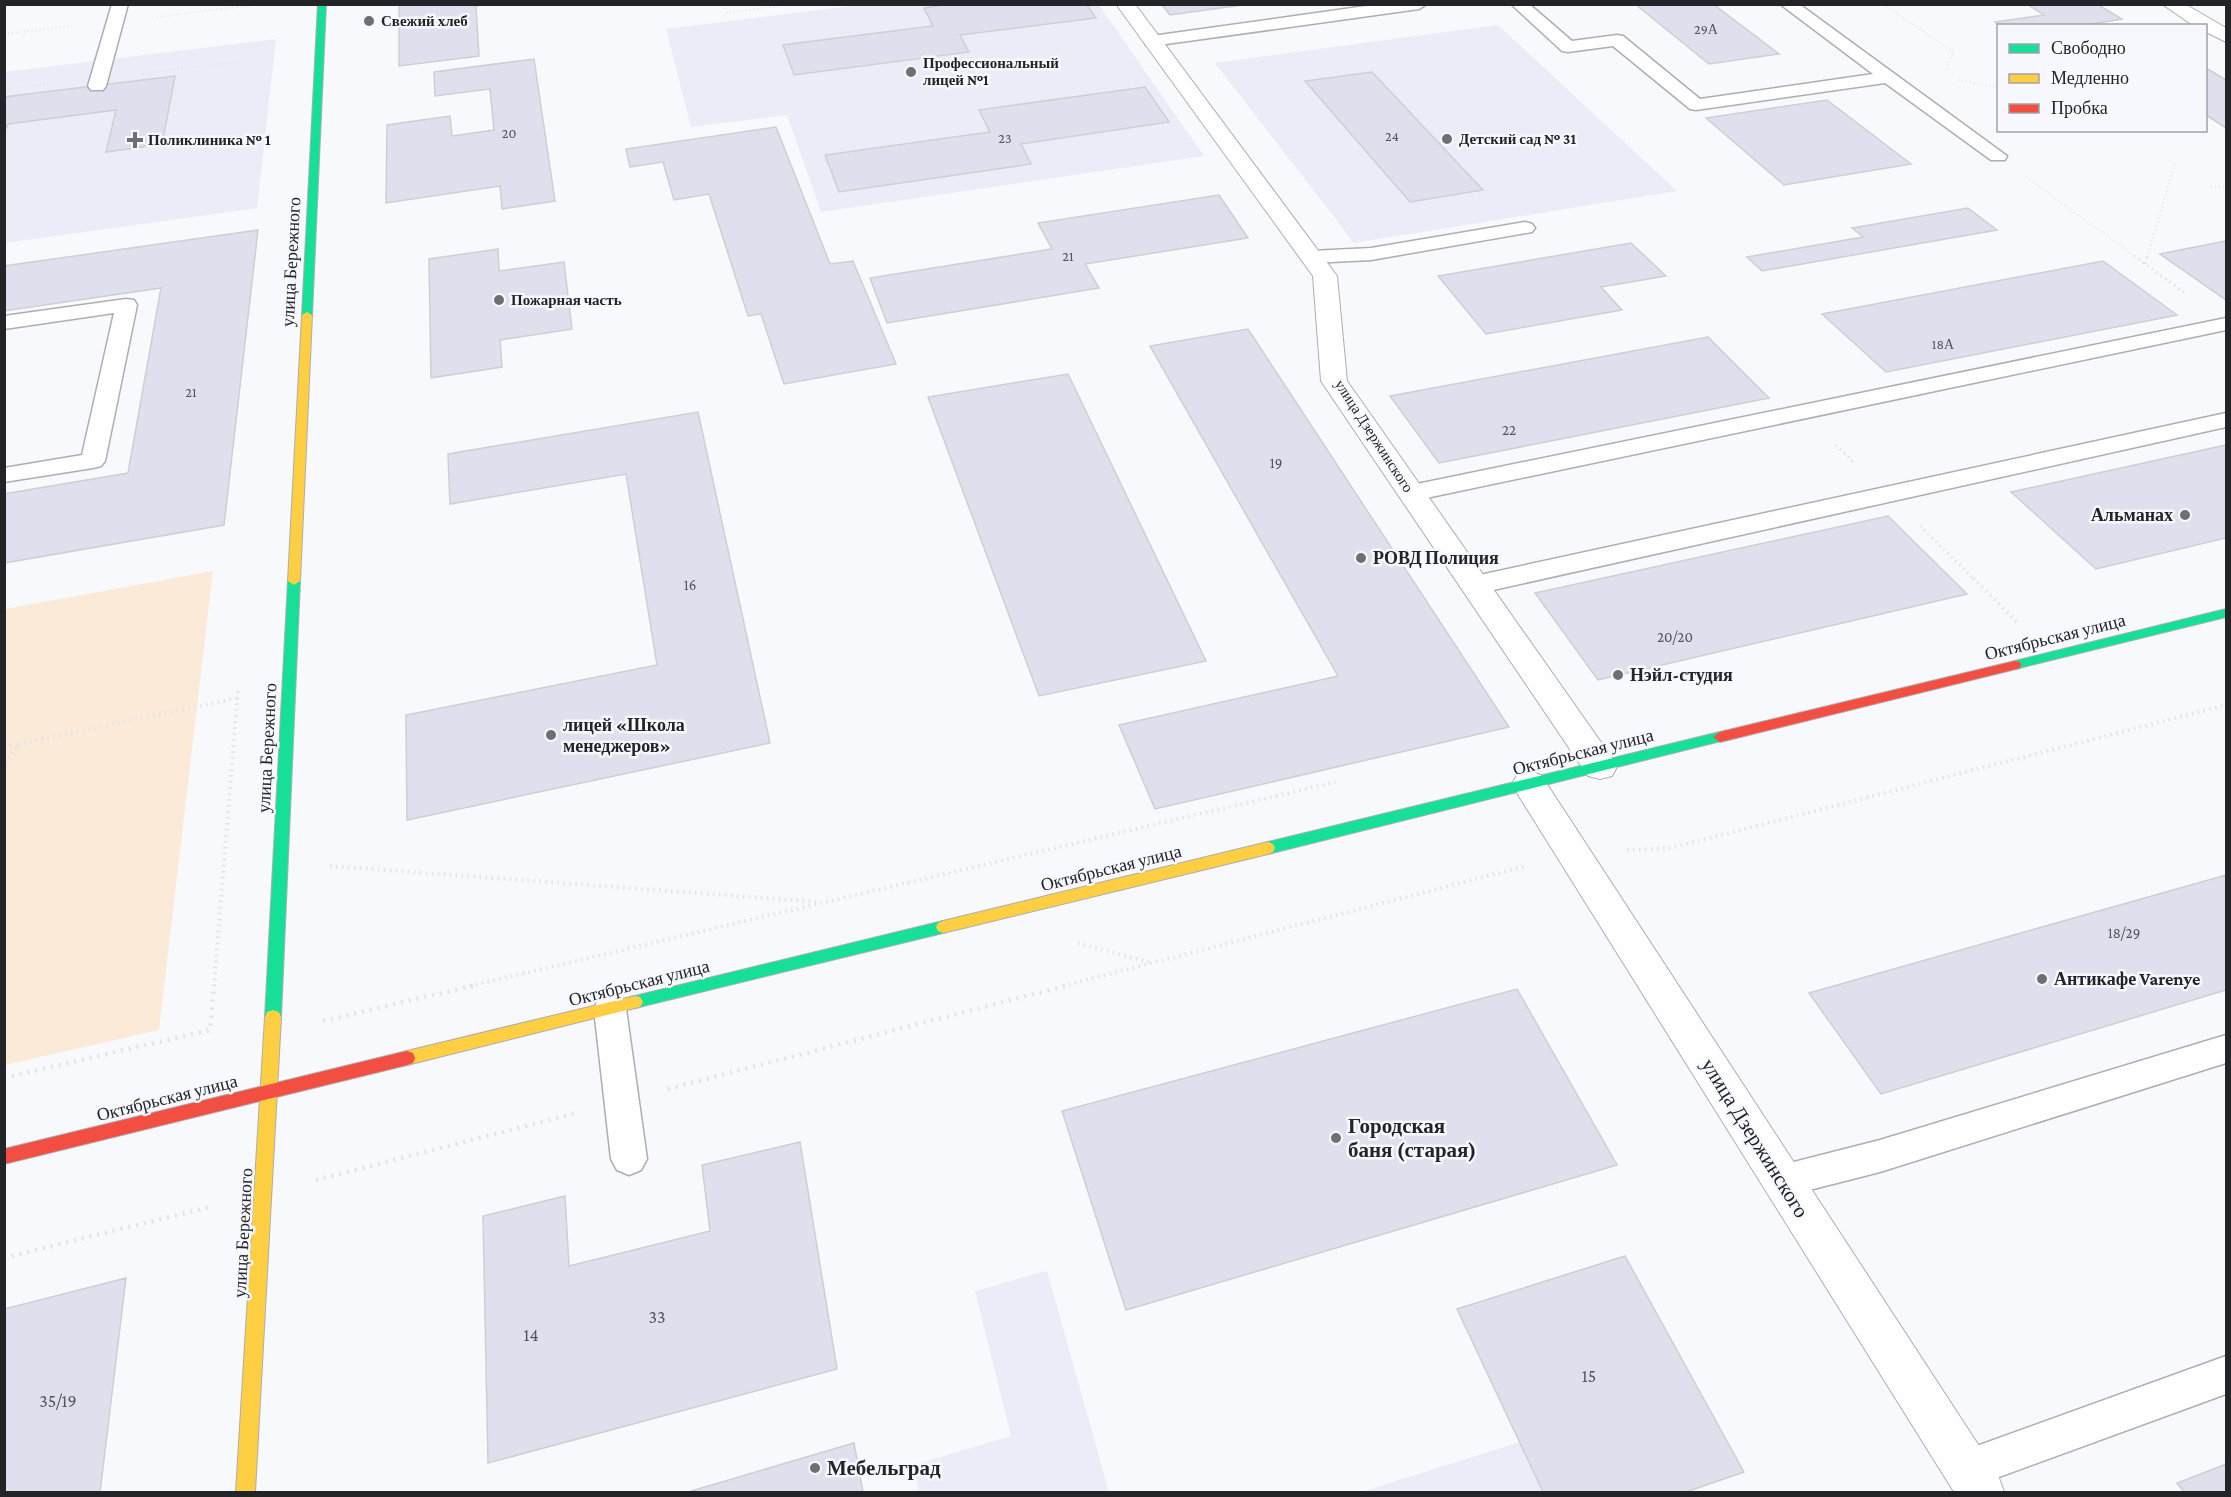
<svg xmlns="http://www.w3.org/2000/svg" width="2231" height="1497" font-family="'Crimson Pro',serif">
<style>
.built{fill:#eaedf7}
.green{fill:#fbead8}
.building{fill:#dee1ed;stroke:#cdcfd1;stroke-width:1.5}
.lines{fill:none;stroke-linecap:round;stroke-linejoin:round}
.lane-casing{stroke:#adaeb1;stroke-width:3}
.street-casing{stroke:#adaeb1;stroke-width:2}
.fast-casing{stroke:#adaeb1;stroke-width:2}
.slow-casing{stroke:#adaeb1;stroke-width:2}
.jam-casing{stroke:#adaeb1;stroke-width:2}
.path-far3{stroke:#e3e4e5;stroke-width:2;stroke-dasharray:1 3;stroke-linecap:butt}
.path-far2{stroke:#e3e4e5;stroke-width:3;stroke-dasharray:1.5 4;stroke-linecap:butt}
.path-far1{stroke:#e3e4e5;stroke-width:4;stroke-dasharray:1.5 4.5;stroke-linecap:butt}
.path{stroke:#e3e4e5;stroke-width:4.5;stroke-dasharray:2 6;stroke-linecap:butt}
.lane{fill:#fefeff;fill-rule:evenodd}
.street{fill:#fefeff;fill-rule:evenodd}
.fast{fill:#16e098;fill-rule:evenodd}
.slow{fill:#ffcf43;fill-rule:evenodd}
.jam{fill:#f24e42;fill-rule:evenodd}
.poi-dot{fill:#6d6f72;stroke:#f6f8fd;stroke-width:2}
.labels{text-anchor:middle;stroke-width:5;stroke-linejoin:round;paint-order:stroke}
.far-number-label{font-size:14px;fill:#525358}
.far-poi-label{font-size:15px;font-weight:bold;fill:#232427;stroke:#f6f8fd;text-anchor:start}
.number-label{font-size:15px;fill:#525358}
.far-street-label{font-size:15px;fill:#232427;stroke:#f6f8fd}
.street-label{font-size:18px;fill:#232427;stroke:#f6f8fd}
.poi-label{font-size:18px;font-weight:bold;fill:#232427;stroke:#f6f8fd;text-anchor:start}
.near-number-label{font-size:18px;fill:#525358}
.near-poi-label{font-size:21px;font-weight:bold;fill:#232427;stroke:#f6f8fd;text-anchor:start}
.near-street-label{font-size:21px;fill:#232427;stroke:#f6f8fd}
</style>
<rect width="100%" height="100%" fill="#f7f9fc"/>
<path class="built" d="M867,4L1099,5L1204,156L821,212L787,115L691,127L666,29Z
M1498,25L1677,191L1354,243L1215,63Z
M276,39L257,208L5,243L4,72Z
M1047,1271L1109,1492H919L914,1465L1011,1436L975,1291Z
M1520,1442L1543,1492H1361Z"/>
<path class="green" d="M213,571L159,1030L5,1065V609Z"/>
<path class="building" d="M399,4H488L476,6L479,56L399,66Z
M952,4H1086L1096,18L960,35L969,52L794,75L783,45L933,26L924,8Z
M1161,4H1250L1170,15Z
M1635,4H1713L1779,54L1709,64Z
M2027,4H2097L2122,19L2079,26H2000L1995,22L2044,15Z
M534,59L555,201L502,209L500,186L386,203L387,125L450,116L452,136L494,130L490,89L435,96L434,72Z
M2206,68L2226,80V128L2206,115Z
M1372,72L1483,190L1410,202L1305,81Z
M175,76L162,144L106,152L116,110L8,124L4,133V97Z
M1145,87L1169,122L1021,144L1031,164L839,192L825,155L990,132L979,110Z
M1827,100L1911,164L1784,185L1706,118Z
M776,127L830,264L853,261L896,364L784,384L761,314L748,316L709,194L674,200L663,162L630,167L626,149Z
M1219,195L1248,238L1085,264L1099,288L887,323L870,278L1052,249L1038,223Z
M1968,208L1997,230L1762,271L1747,257L1863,237L1852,228Z
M258,230L224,525L4,563V494L128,473L161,288L4,311V266Z
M2226,241V300L2160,254Z
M1631,243L1666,276L1601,287L1622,310L1486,334L1438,276Z
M498,249L499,271L564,262L572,329L500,340L502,367L431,378L429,259Z
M2103,261L2177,315L1886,372L1822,314Z
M1248,329L1509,727L1155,809L1119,725L1338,676L1150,346Z
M1708,337L1769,398L1439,463L1390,396Z
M1068,374L1206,661L1039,696L928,397Z
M698,412L770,743L407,820L406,715L657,665L626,474L450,504L448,454Z
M2226,445V538L2096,569L2011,492Z
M1888,516L1967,594L1598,680L1535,593Z
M2226,875V990L1881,1094L1809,993Z
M1517,989L1617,1165L1126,1310L1062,1111Z
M800,1142L837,1369L488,1463L483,1216L565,1196L569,1266L710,1231L702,1165Z
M1625,1256L1744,1472L1686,1492H1543L1457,1309Z
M126,1278L100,1492H4V1309Z
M854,1443L863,1492H688Z
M2226,1464V1492H2184L2177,1483Z"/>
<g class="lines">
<defs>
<path id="lane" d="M112,4H128L106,86L103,90H91L88,86Z
M1380,4H1427L1419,9L1152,46L1146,45L1144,41L1146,37L1152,36Z
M1511,4H1529L1572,41L1617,35L1623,36L1700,99L1873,74L1780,4H1799L2007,156L2005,160H1991L1885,83L1696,110L1690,109L1613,46L1568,52L1562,51Z
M1525,222L1532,224L1535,228L1532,232L1371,260L1311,263L1304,261L1301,257L1304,253L1311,251L1371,248Z
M126,299L134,300L137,305L105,461L101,466L93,468L4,482V468L82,455L114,313L4,329V316Z
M2226,318V330L1412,501L1403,498L1400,493L1403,488L1412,485Z
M2226,413V427L1475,594L1466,591L1462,585L1466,579L1475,576Z
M610,995L622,999L626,1009L647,1159L641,1170L629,1175L617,1170L611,1159L594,1009L598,999Z
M2226,1035V1063L1880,1172L1782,1197L1769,1192L1764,1181L1769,1170L1782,1165L1880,1140Z
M2226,1356V1394L1966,1489L1952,1483L1946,1469L1952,1455Z"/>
<path id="street" d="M1116,4H1135L1337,276L1347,381L1612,758L1617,767L1612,776L1600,779L1588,776L1321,381L1313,276Z
M2162,4H2185L2226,28V42L2206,32V26H2194Z
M1529,771L1541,775L1998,1475L2004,1492H1954L1517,793L1512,784L1517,775Z"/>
<path id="fast" d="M318,4H326L312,315L307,318L302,315Z
M294,577L300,581L281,1017L279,1022L273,1024L267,1022L265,1017L288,581Z
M2226,609V617L2015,669L2009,665L2015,661Z
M1720,732L1725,734L1727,737L1725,740L1268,854L1263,852L1261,848L1263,844L1268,842Z
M943,921L948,923L950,927L948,931L943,933L635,1008L630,1007L627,1002L630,997L635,996Z"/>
<path id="slow" d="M307,312L312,315L300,581L294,585L288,581L302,315Z
M1268,842L1273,844L1275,848L1273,852L1268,854L943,933L938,931L936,927L938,923L943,921Z
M635,996L640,997L643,1002L640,1007L635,1008L407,1065L401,1063L399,1058L401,1053L407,1051Z
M273,1010L279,1012L281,1017L255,1492H236L265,1017L267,1012Z"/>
<path id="jam" d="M2015,661L2020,662L2021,665L2020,668L1720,742L1713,737L1720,732Z
M407,1051L413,1053L415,1058L413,1063L407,1065L4,1164V1149Z"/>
</defs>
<use href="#lane" class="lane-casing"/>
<use href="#street" class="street-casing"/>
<use href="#fast" class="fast-casing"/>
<use href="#slow" class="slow-casing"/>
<use href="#jam" class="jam-casing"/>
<path class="path-far3" d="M724,4L727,13L792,4
M1883,4L1954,52L1944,72
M157,17L261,4
M4,34L72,26
M142,74L239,62
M1958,80L1998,88
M4,90L60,83
M2026,177L2136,257
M2211,187H2226
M2147,257L2175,164"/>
<path class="path-far2" d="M2134,256L2185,293
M2145,264L2147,256
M1836,445L1854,463
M1920,526L1975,580"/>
<path class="path-far1" d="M1973,578L2017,622
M18,744L238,698
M4,747L18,744L4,768
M1627,850L1671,848L2226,705
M330,866L819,902
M1078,943L1151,963
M214,986L238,689
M470,986L1335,782
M1063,986L1526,866"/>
<path class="path" d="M323,1021L476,985
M4,1078L210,1030L214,985
M668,1089L1069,985
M316,1180L576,1113
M4,1258L210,1207"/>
<use href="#lane" class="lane"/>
<use href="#street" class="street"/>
<use href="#fast" class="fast"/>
<use href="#slow" class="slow"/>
<use href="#jam" class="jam"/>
</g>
<g class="poi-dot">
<circle cx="369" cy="21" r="6"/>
<circle cx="911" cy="72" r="6"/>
<circle cx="1447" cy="139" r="6"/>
<path d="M132 131h6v6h6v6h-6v6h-6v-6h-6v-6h6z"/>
<circle cx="499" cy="300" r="6"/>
<circle cx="2185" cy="515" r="6"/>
<circle cx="1361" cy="558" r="6"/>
<circle cx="1618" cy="675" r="6"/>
<circle cx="551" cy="735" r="6"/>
<circle cx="2042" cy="979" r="6"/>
<circle cx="1336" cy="1138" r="6"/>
<circle cx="815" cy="1468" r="6"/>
</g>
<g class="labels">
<g class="far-number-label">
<text x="1706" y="34">29А</text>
<text x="509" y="138">20</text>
<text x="1392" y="141">24</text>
<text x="1005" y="143">23</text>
<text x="1068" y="261">21</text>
<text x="1943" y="349">18А</text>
<text x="191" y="397">21</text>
</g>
<g class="far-poi-label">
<text x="381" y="26">Свежий хлеб</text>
<text x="923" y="68">Профессиональный<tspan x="923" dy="17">лицей №1</tspan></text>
<text x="1459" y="144">Детский сад № 31</text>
<text x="148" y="145">Поликлиника № 1</text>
<text x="511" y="305">Пожарная часть</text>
</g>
<g class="number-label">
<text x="1509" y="435">22</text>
<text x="1276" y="468">19</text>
<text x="690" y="590">16</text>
<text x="1675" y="642">20/20</text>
<text x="2124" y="938">18/29</text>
</g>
<g class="far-street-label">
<text transform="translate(1374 436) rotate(57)" y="5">улица Дзержинского</text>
</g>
<g class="street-label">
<text transform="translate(291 262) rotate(-87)" y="6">улица Бережного</text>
<text transform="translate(2055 637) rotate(-14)" y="6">Октябрьская улица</text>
<text transform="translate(267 748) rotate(-87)" y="6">улица Бережного</text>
<text transform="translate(1583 752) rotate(-14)" y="6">Октябрьская улица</text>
<text transform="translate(1111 868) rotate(-14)" y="6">Октябрьская улица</text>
<text transform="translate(639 983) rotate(-14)" y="6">Октябрьская улица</text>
<text transform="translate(167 1098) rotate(-14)" y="6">Октябрьская улица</text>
<text transform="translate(243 1233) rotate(-87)" y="6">улица Бережного</text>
</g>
<g class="poi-label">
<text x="2173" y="521" text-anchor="end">Альманах</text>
<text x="1373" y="564">РОВД Полиция</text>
<text x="1630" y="681">Нэйл-студия</text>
<text x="563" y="731">лицей «Школа<tspan x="563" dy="21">менеджеров»</tspan></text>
<text x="2054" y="985">Антикафе Varenye</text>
</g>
<g class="near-number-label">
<text x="657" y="1323">33</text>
<text x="531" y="1341">14</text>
<text x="1589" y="1382">15</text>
<text x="58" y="1407">35/19</text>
</g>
<g class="near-poi-label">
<text x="1348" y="1133">Городская<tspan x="1348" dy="24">баня (старая)</tspan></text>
<text x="827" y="1475">Мебельград</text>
</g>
<g class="near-street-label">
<text transform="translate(1755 1138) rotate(58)" y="7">улица Дзержинского</text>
</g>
</g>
<rect width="2231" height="1497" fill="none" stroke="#232427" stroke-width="12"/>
<rect x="1997" y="24" width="210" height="108" fill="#f6f8fd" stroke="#a2a3a7" stroke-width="1.5"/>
<rect x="2009" y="44" width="30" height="9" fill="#16e098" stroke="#a2a3a7" stroke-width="1.5"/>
<text x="2051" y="54" font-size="18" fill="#232427">Свободно</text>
<rect x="2009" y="74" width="30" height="9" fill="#ffcf43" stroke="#a2a3a7" stroke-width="1.5"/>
<text x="2051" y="84" font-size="18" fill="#232427">Медленно</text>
<rect x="2009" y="104" width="30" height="9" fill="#f24e42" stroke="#a2a3a7" stroke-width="1.5"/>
<text x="2051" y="114" font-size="18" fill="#232427">Пробка</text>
</svg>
